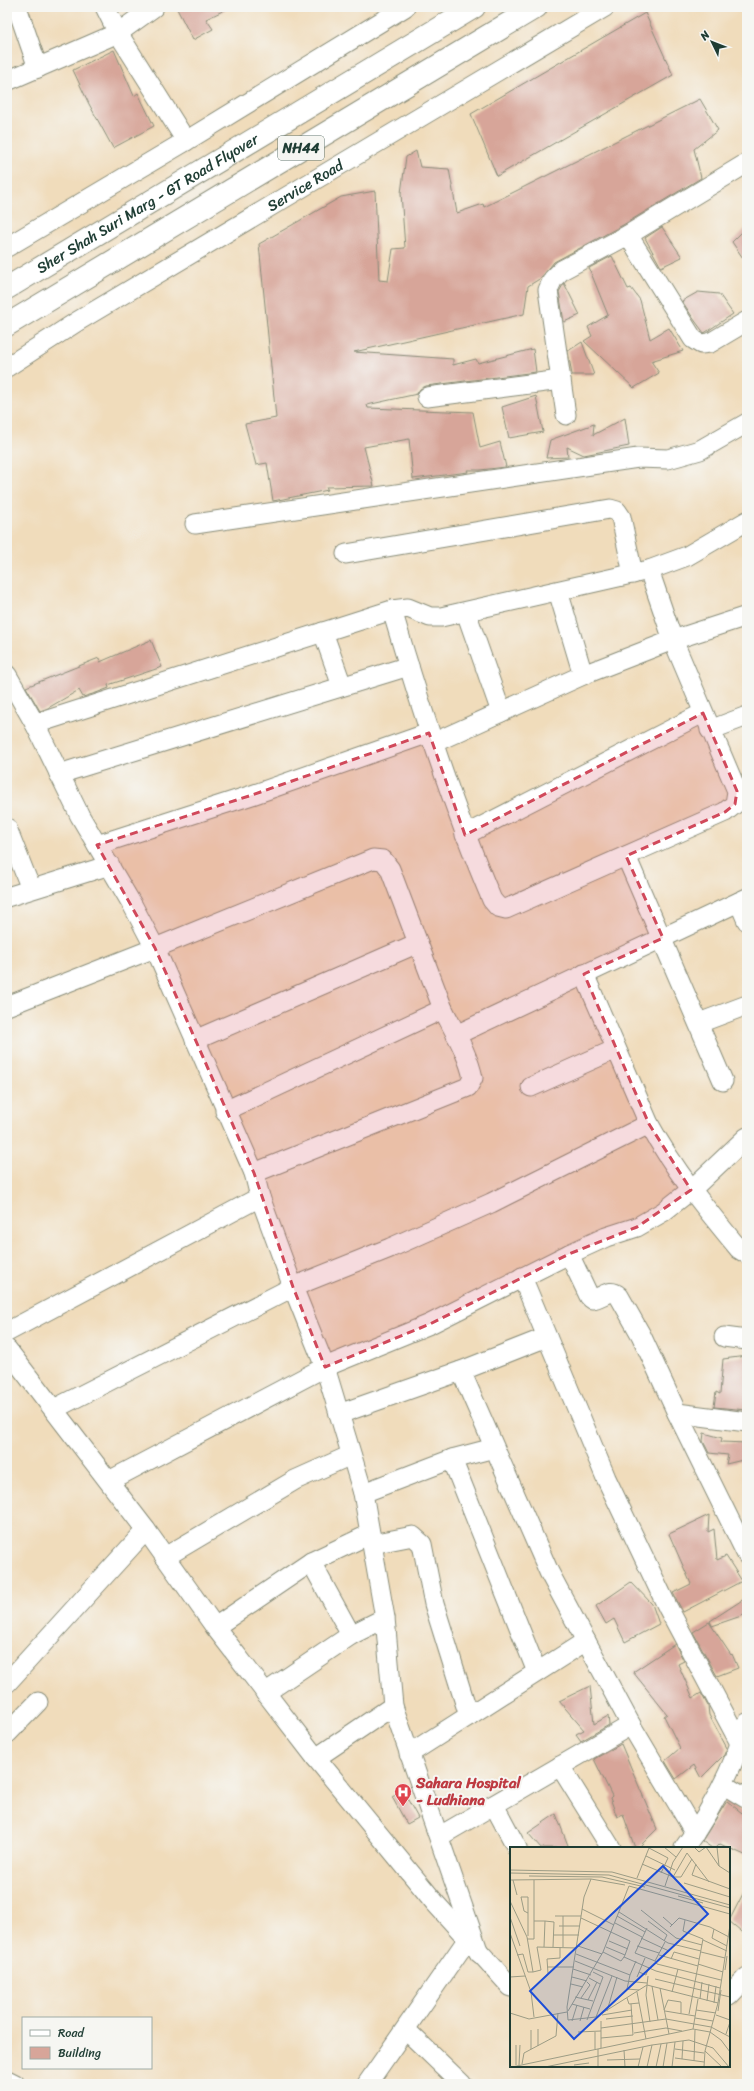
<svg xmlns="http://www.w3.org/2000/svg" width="754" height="2091" font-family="Sriracha,sans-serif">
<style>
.building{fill:#d7a599}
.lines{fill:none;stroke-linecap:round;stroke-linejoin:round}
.minor-casing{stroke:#888c78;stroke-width:21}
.highway-casing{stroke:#888c78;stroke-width:24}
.minor{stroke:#fff;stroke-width:19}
.highway{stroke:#fff;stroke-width:22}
.marked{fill:#d1495b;fill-opacity:0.2;stroke:#d1495b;stroke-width:3;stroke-dasharray:8 5;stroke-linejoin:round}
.labels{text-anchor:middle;stroke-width:4;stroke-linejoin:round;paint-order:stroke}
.shield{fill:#f6f6f2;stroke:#60746d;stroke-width:1}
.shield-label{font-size:14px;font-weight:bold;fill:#1f3d34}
.street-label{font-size:15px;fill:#1f3d34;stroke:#f6f6f2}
.health-label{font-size:15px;font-weight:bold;fill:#be3a42;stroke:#f6f6f2;text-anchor:start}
.inset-road{fill:none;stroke:#9c9c85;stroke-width:1}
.view{fill:#1d4ed8;fill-opacity:0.15;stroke:#1d4ed8;stroke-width:2}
.inset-edge{fill:none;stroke:#1f3d34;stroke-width:2}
</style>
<rect width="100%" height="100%" fill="#f6f6f2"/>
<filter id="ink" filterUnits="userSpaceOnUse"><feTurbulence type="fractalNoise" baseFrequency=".025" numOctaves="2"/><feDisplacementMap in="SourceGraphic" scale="8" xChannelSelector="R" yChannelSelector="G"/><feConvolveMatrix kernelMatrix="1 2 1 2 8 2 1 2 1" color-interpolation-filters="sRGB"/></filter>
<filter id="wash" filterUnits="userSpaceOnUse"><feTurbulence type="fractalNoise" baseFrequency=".012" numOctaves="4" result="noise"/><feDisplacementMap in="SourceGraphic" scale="16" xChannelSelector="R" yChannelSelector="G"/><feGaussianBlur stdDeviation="0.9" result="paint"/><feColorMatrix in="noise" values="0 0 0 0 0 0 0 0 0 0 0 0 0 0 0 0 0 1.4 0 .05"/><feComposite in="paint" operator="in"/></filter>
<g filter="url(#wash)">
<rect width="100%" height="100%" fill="#f0dcbb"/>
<g id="blocks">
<path class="building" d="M176,7H231L206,19L213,29L193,40Z
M645,13L673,75L497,176L471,114Z
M114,50L134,96L138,93L154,126L113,148L89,104L73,70Z
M700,99L718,130L694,149L701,178L623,225L554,262L541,278L528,286L524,314L354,352L453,359V365L476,359L478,363L533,349L536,372L426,386L420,389L417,394L367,405L368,408L473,412L480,448L500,442L506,467L480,470H467L468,472L413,479L409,439L364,447L374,486L326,487L328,490L273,501L267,463L256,465L245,424L276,418L259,244L341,197L375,191L379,280L388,281L393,249L405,248L401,193L406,157L416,151L420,167L449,169L457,213L483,204L484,207Z
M662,227L682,257L661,267L645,238Z
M747,227V264L732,242Z
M612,256L628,289L631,288L640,300L650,339L669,328L683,351L651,361L659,373L634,388L584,341L592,336L588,327L608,315L589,268Z
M564,283L580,315L564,322L559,292Z
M698,292L719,294L733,314L706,332L704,333L693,318L682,301Z
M582,342L594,375H572L568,351Z
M536,396L543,432L509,438L502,407Z
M625,418L629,446L584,455L567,447L568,457L546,458L550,440L594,424L593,435Z
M151,640L162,667L108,685L109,688L96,693L83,697L79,690L48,708L40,711L26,687L99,658L100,662Z
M747,1356V1410L714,1407L716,1392L720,1394L723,1359Z
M704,1433L722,1438L721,1442L747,1443V1459L726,1464L728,1455L709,1453L703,1441Z
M709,1515L708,1532L714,1529L717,1560L726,1556L742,1581L683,1612L673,1593L691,1584L669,1534Z
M631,1582L652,1604L659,1624L625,1642L614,1619L606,1624L596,1606Z
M747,1597V1614L712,1626L710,1621Z
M709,1622L731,1655L732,1654L738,1668L717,1676L693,1632Z
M675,1644L684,1661L678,1664L693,1698L701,1693L708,1706L709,1715L727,1748L724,1755L701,1778L694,1765L676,1779L665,1761L680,1748L664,1716L667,1714L633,1672Z
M590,1686L594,1724L608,1716L609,1725L581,1741L576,1734L584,1730L559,1701Z
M621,1744L657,1829L638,1848H635L623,1814L617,1817L610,1798L612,1796L594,1759Z
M403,1791L418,1818L407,1824L392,1797Z
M727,1801L747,1817V1856L720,1844L716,1848H712L702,1841Z
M556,1814L569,1848H541L528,1833Z
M747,1886V1936L729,1921Z"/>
</g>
</g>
<g filter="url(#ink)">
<use href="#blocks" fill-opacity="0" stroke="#888c78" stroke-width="1"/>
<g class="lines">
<defs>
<g id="minor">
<path d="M17,7L38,68"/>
<path d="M105,7L118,33L186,141"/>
<path d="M7,81L118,33L154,7"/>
<path d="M628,235L693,339L701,344L710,343L747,321"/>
<path d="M7,247L186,141L405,7"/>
<path id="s1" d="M7,367L78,321L605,7"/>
<path d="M427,397L561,380"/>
<path d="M566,415L548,290L553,279L562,270L628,235L747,163"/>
<path d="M195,524L638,458L668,459L700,450L747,423"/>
<path d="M346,554L610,509L617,511L621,517L633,574"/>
<path d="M558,591L583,675"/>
<path d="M392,610C421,709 452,806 492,900L498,907L506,909L725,812L735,804L737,791L673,640L649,570"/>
<path d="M466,612L501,712"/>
<path d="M323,632L342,686"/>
<path d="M7,675L35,724L80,816L133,906L155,948L254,1173L260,1197L293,1287L325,1367L363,1493L385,1618L393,1706L479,1953"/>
<path d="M35,724L392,610L408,608L430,617H441L649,570L687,556L747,521"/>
<path d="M710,730L747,716"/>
<path d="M433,743L583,675L673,640L747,616"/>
<path d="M59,774L409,666"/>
<path d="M7,828L31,889"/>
<path d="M465,835L703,713"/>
<path d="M97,845L252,795L429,733"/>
<path d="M626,856L723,1081"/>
<path d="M7,897L110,865"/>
<path d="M739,902L747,921"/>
<path d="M584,974L649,1124"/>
<path d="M7,1006L155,948L373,859L383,860L390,869L443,1009"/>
<path d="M699,1023L747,1005"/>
<path d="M456,1035L747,898"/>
<path d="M195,1040L418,943"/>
<path d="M531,1087L616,1049"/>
<path d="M225,1111L443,1009C454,1031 468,1054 473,1078L468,1087L254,1173"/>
<path d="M569,1254L589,1296L592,1299C603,1298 609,1287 619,1296L641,1335L677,1413L747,1555"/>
<path d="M522,1277L606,1478L667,1606L741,1745"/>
<path d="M7,1332L260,1197"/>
<path d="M724,1337L747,1340"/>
<path d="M7,1349L146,1530L215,1627L316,1758L436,1904L511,1987"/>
<path d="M461,1371L547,1337"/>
<path d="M54,1409L293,1287L390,1248L491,1203L649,1124C674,1170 706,1209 739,1249L747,1254"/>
<path d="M677,1413L747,1422"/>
<path d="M339,1414L461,1371L549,1572L631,1725L695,1833"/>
<path d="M452,1459L537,1672"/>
<path d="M109,1481L325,1367L430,1324L569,1254L606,1237L637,1227L663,1212L691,1190L747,1137"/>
<path d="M363,1493L452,1459L494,1448"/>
<path d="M372,1544L413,1536L422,1544L434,1604L469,1716"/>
<path d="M165,1557L295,1480L351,1455"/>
<path d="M311,1562L351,1635"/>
<path d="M215,1627L311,1562L370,1534"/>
<path d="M7,1683L146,1530"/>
<path d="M265,1693L351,1635L385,1618"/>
<path d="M7,1734L38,1702"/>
<path d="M409,1754L586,1641"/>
<path d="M316,1758L393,1706"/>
<path d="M560,1766L611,1848"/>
<path d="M724,1785L747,1799"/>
<path d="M494,1805L517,1848"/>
<path d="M440,1836L631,1725"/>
<path d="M684,1848C712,1810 733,1769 747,1723"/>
<path d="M729,1996L747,1977"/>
<path d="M406,2030L462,2084"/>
<path d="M7,2080L15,2084"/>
<path d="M367,2084L467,1940"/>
</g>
<g id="highway">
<path id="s2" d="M7,288L474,7"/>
<path d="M7,325L536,7"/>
</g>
</defs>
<use href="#minor" class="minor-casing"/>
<use href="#highway" class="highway-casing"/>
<use href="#minor" class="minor"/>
<use href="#highway" class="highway"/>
</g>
</g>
<path class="marked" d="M703,713L737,791L735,804L725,812L626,856L663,938L584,974L649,1124L691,1190L637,1227L569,1254L430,1324L325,1367L293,1287L254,1173L155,948L97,845L252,795L429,733L465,835Z"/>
<defs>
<symbol id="hospital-pin" viewBox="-11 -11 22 30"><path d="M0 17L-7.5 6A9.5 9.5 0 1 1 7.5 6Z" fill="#e0444e" stroke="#f6f6f2"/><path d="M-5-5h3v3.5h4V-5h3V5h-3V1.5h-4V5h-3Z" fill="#fff"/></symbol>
</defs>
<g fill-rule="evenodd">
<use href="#hospital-pin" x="393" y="1782" width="20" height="27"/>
</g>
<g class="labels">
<rect class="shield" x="278" y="136" width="46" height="24" rx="3"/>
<g class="shield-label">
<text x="301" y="153">NH44</text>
</g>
<g class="street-label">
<text dy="5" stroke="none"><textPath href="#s1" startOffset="349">Service Road</textPath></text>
<text dy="5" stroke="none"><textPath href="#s2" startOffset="164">Sher Shah Suri Marg - GT Road Flyover</textPath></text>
</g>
<g class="health-label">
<text x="416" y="1788">Sahara Hospital<tspan x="416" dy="17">- Ludhiana</tspan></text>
</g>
</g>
<g transform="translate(510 1847)">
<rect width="220" height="220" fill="#f0dcbb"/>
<path class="inset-road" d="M154,0L166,10M184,0L189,5L196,0M196,0L209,19L220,26M207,0L209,19M139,1L158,11L151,26M136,9L165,23M132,17L163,30L177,6L199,35M186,17L182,28L220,42M0,23L102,25L220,58M0,26L99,28L220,61M19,29L92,30L135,40M163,30H171L182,12M127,31L139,1M81,32L74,50L57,160L58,173L86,170L137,138L208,156M0,33L81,32L115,38M3,33L7,48M174,36L220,50M119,39L220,67M155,39L163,15L173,0M168,49L193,56M0,54L17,90L23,125H18L13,107L7,108M72,62L104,78M131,63L166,91L192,98M109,65L158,96L191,104M45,69H71M53,69V100M107,69L135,85M0,70L10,99M153,70L162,78M71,71L120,94L115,108M175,73L173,84L193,92L179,167M24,74H35L34,100M35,74L44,75L43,100M138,74L157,88L154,94M105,76L132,90M49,79H70M160,80L169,71L200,80L219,90M137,81L125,106L145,114L155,95M204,82L202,91L217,99M0,86L21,145L24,170M44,88H69M18,89V50H11L14,64L18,66M131,91L159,104M17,92H24V33M193,93L217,104M99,94L118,102M68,99L92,107M127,99L149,106M93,105L111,114L114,110L115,108L96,100M191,105L215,111M66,107L120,128L117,142L129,143M149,108L188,119M114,110L146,124L210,141M161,112L164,105L189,112M65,114L115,134L137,136M145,114L147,117L211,133M188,117L213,125M37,120H64M63,122L81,128M215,123L217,109M23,125L31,123L27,100L67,101M129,125L136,128L139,120M38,126L37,112L50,111V100M120,128L126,114M138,129L136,148L140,175M0,130L15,129M62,130L77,134M127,130L135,111M79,131L90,137M145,132L220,150M61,137L73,140M142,139L148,173M150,141L159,187M127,145L136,192M162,145L168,122M65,150L83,154M71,151L80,138L77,135M117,151L119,157L129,156M190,152L192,135M78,153L87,135M197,154L199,137M204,156L206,139M62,157L80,162M154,163L158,153L171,155V166M186,163L206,166M58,164L93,105L119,39M97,164L107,130M155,164L185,169M208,164L211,143M0,166L19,172L57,165M92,168L122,163M206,168L220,173M86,170L102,129M185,171L203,174M96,172L123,169M77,173L93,130L83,125M62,174L67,158M70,174L74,160M91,174V201M91,181L156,172L201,180L220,190M183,182L188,152M21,183V202M68,185L91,184M85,185V202M124,186L156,181L172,184M216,187L220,175M91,191L123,188L121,157M28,199V182M88,202V220M165,202L194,206M114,203L115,220M195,204L212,220M165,211L194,215M172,212L173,194M97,213L130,212M184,214L185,183M12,217L14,206L46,189L48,166M6,218V198M9,218L10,198M64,218L79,216M2,220L183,182L200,185L211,193L220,205M35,220L142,198L179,193L203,201L219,220M128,220L133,200M137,220L142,198M146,220L151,197M153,220L157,196M162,220L165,195M194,220L195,204L208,156L220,78"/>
<path class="view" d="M153,19L198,67L64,192L20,144Z"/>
<rect width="220" height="220" class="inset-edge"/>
</g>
<rect width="754" height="2091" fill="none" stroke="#f6f6f2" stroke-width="24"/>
<rect x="22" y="2017" width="130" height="52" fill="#f6f6f2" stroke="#a0aca6"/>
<rect x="30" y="2030" width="20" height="6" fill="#ffffff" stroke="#a0aca6"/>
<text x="58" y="2037" font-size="12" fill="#1f3d34">Road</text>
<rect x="30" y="2047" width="20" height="12" fill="#d7a599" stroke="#a0aca6"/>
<text x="58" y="2057" font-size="12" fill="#1f3d34">Building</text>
<g transform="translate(712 42) rotate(313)" stroke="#f6f6f2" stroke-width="3" paint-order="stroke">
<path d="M0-3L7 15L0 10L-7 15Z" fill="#1f3d34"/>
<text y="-6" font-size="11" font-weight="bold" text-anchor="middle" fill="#1f3d34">N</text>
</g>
</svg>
